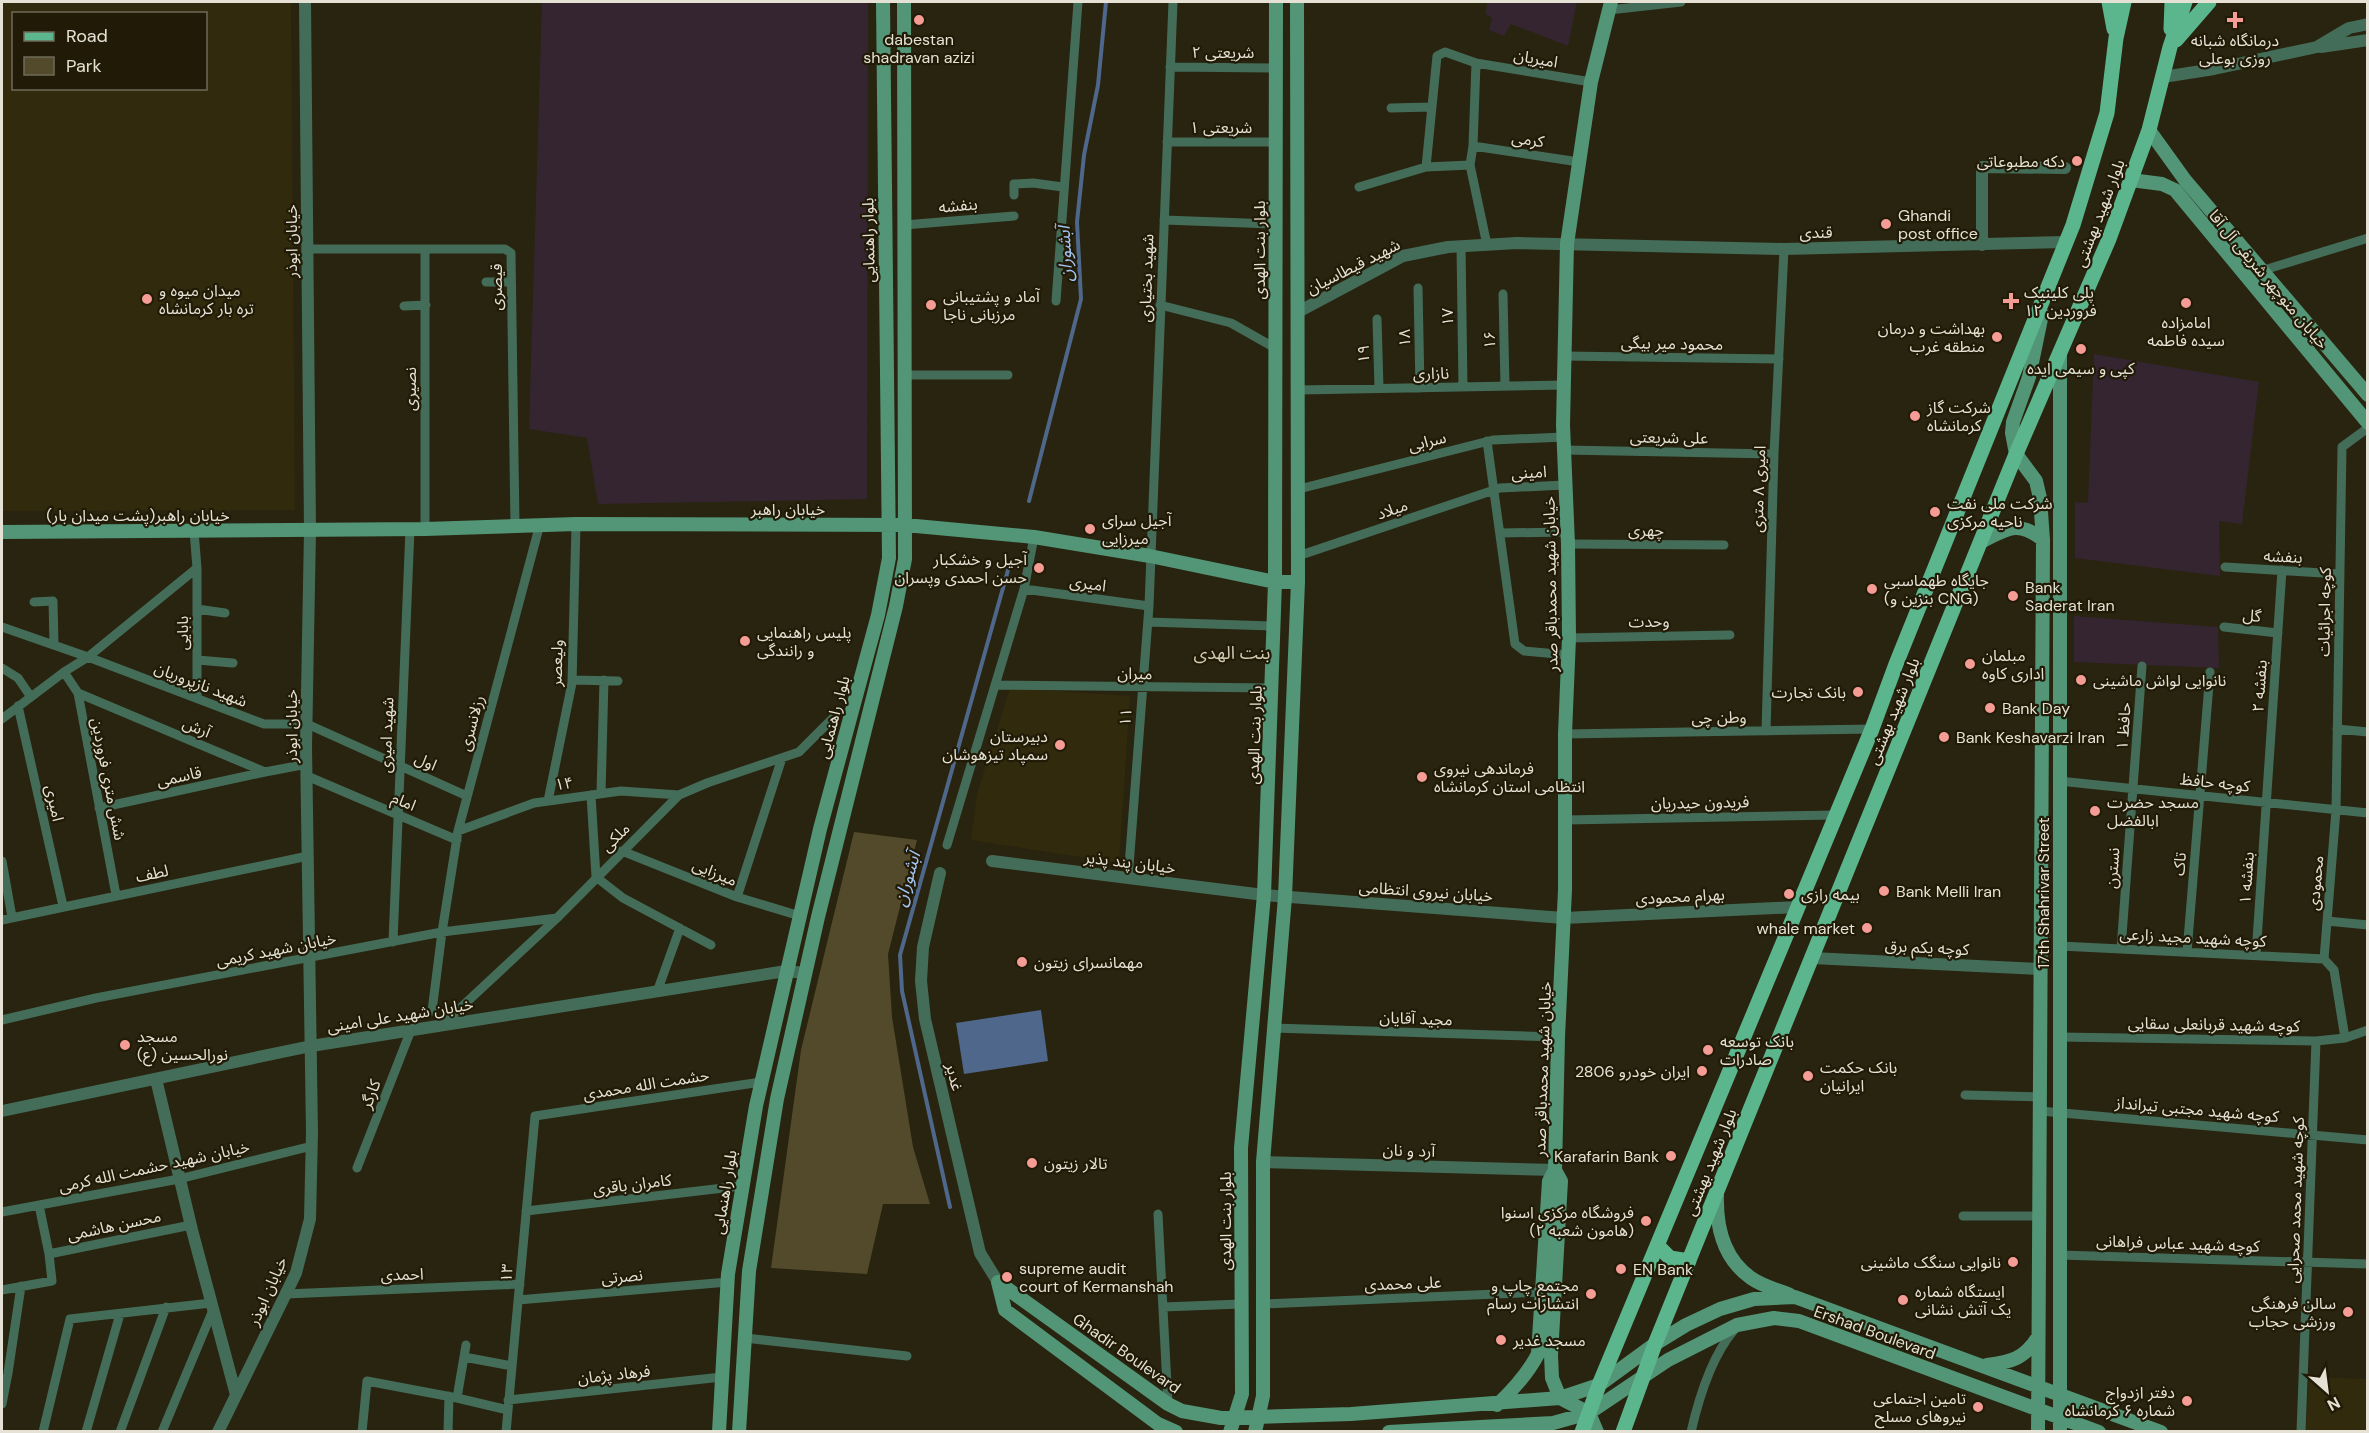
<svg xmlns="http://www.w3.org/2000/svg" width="2369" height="1433" font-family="'DM Sans','Noto Sans Arabic',sans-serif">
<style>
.built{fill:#312a0d;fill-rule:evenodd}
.industrial{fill:#352531}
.green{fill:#524a2a}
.water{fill:#4e678b}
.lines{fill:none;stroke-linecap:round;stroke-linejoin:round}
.stream{stroke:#4e678b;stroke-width:4}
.minor{stroke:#446d59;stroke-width:9}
.tertiary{stroke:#446d59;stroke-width:12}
.secondary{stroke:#529677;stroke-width:14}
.primary{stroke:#5bb68e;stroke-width:15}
.poi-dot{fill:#f59c94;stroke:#201a06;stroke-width:2}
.labels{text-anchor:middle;stroke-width:4.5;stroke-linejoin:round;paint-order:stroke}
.poi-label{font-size:16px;fill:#e5e2d5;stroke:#201a06;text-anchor:start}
.street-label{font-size:16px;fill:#e5e2d5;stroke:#201a06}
.water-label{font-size:18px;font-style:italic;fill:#a3c5f4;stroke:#201a06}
.neighbourhood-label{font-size:18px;fill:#d2cbb1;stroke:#201a06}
</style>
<rect width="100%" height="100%" fill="#29240f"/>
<path class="built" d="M2,2H291L295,510L2,511ZM14,14H206V88H14Z
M1010,688L1130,696L1119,863L971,840L977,794Z
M2309,1377L2367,1379V1431H2306Z"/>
<path class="industrial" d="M542,2H868L867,499L598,504L587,438L529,429Z
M1487,2H1577L1568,46L1511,24L1504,36L1489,30L1492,18L1486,14Z
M2094,354L2259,382L2242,524L2219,521L2220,576L2075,558V502L2088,503Z
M2074,616L2218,627L2219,668L2074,662Z"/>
<path class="green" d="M854,832L917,840L888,954L892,1017L913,1147L930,1204H883L867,1274L771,1268L801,1050Z"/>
<path class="water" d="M1041,1010L1048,1061L964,1074L956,1023Z"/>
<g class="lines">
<path class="stream" d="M1029,501L1081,299L1077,222L1084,155L1098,85L1106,2
M950,1207L902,991L900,955L1010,563"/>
<path class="minor" d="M1609,10L1681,2
M1476,63L1473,146L1470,165L1487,245
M1170,67L1275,68
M1391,108L1431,107
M1167,142H1275
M1473,146L1579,162
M1426,167L1437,56L1445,52L1476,63L1591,82
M1359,187L1426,167L1470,165
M1014,195V184L1033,183L1063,187
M1164,220L1275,224
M904,225L1014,216
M1461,246L1463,387
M308,249H505L511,253L515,525
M2264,270L2368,238
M486,282H511
M1418,288L1420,388
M1503,294L1505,386
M1056,301L1078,2
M1160,305L1231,323L1275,348
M404,306L426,305
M1377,319L1379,388
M1564,356L1779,359
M905,375H1008
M1299,390L1564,385
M1487,441L1515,644L1524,651L1568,655
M1564,450L1774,454
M1299,489L1493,440L1564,437
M425,529V249
M1501,533L1567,532
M1568,544L1724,545
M1298,556L1500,488L1565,485
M2225,567L2339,574
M197,568V698
M1024,589L1149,606
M34,602L53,601L54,645
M197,609L225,613
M1148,622L1274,626
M2,627L88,657L264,724H307L467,796
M2224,627L2278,633
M1569,638L1730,635
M197,660L233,663
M2,668L18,678L31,697
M64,672L78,693L116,895
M572,680L618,681
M996,685L1273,688
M78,693L265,772L307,764
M18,706L63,906
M2,719L64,672L88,657L197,568L194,531
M2337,729L2368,732
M1766,731L1774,454L1784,249
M1565,734L1872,729
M307,776L457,840
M2059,781L2368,813
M601,793L604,680
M591,795L596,877L623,898L711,945
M548,801L572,683L576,524
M99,808L265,772
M1566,820L1835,815
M458,831L534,803L621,791L679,795
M947,845L1024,589L1034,537
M622,851L737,897L800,916
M2,861L12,917
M1128,879L1149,606L1173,2
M737,897L782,758
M2,920L308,856
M2327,921L2368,925
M393,942L410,529
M2060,946L2324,959
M2121,949L2142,666
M2187,952L2210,672
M2256,955L2282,570
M2324,959L2336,810L2342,447L2368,428
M2324,959L2334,970L2345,1038
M657,992L680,928
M432,1011L442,932L458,831L540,524
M2,1020L96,998L442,932L557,918
M441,1026L557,918L679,795L707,783L799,752L836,715
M1273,1028L1558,1037
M2059,1037L2316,1041L2345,1038L2368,1030
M1965,1095L2040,1097
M2040,1111L2368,1140
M357,1168L411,1030
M526,1211L741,1186
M2,1212L179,1179L312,1146
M1158,1214L1168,1404
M1963,1216H2039
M49,1254L191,1225
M2059,1255L2368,1264
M2,1290L52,1281L49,1254L39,1205
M286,1294L520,1284
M518,1300L728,1282
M1263,1304L1543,1292
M1163,1307L1241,1304
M745,1338L907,1356
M464,1357L512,1366
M457,1398L508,1410
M508,1400L722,1377
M2,1404L8,1373L21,1286
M43,1432L70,1319L211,1303
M86,1432L120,1314
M120,1432L166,1307
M162,1432L213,1310
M362,1432L367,1381L457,1398L466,1345
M448,1432L449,1396
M506,1432L535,1116L761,1082
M1691,1432C1699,1397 1711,1357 1734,1330
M2301,1432L2316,1041"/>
<path class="tertiary" d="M2321,47L2368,40
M2163,77L2214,69L2317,47L2349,28L2368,24
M1982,245V167L2065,168
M1298,312L1403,256L1448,247L1517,243L1784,249L2066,242
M992,861L1264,895L1564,918L1797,907
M940,873L923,947L921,981L925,1019L980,1253L998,1282
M1812,958L2041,969
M156,1079L192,1230L236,1395
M2,1111L311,1046L786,971L805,973
M1263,1162L1555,1170
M218,1432L296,1273L310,1219L312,1132L306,747L310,531L305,2"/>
<path class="secondary" d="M2149,130L2185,180L2368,395
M2131,180L2162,184L2175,190L2368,423
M2,532L425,529L576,524L905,525L1034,537L1150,556L1275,582H1298
M1981,542C2006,529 2018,519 2043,540
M1555,1170L1561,1181L1551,1355L1552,1378L1560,1398
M1717,1195C1716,1227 1724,1259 1751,1278C1762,1286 1778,1290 1790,1295
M998,1282L1168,1404L1182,1411L1221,1418L1351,1414L1560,1398L1599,1385L1655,1344L1686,1325L1720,1309L1754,1299L1795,1297L2161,1432
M998,1282L1005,1310L1158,1424L1176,1432
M1987,1365C2011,1362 2024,1359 2038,1337
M1560,1398L1589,1413L1597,1432
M1497,1405C1513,1390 1528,1373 1538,1354L1549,1181L1555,1170L1558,1037L1565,890V734L1569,638L1568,544L1563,425L1567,244L1591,82L1611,2
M719,1432L728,1274L756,1106L820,829L878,615L889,558L883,2
M739,1432L749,1271L777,1099L818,917L896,606L905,559L904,2
M1230,1432L1242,1394L1241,1148L1264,895L1275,582L1276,2
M1255,1432L1263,1396V1162L1285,897L1298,582L1297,2
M1389,1432L1553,1423L1589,1413L1668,1360L1737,1325L1774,1318L1799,1321L2099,1432
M2038,1432L2043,540L2040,498L2036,481L2016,454L2012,433L2013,422L2029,377L2042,314
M2060,1432V354"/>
<path class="primary" d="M2109,2L2114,29
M2171,29L2172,2
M2176,40L2209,2
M1658,1246L1670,1258L1689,1261
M1582,1432L1599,1385L1872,729L1896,664L2073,225L2107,113L2116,38L2124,2
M1623,1432L1655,1344L2016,454L2109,239L2149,130L2170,47L2185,2"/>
</g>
<g class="poi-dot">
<circle cx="919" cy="20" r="6"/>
<path d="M2232 11h6v6h6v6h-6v6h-6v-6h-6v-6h6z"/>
<circle cx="2077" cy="161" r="6"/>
<circle cx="1886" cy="224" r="6"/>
<circle cx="147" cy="299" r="6"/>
<path d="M2008 292h6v6h6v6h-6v6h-6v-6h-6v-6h6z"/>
<circle cx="2186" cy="303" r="6"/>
<circle cx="931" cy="305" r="6"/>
<circle cx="1997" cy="337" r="6"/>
<circle cx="2081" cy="349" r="6"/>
<circle cx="1915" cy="416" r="6"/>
<circle cx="1935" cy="512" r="6"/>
<circle cx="1090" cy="529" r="6"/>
<circle cx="1039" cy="568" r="6"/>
<circle cx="1872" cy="589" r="6"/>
<circle cx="2013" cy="596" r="6"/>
<circle cx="745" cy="641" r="6"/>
<circle cx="1970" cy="664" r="6"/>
<circle cx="2081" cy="680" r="6"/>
<circle cx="1858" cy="692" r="6"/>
<circle cx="1990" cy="708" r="6"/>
<circle cx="1944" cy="737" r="6"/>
<circle cx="1060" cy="745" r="6"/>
<circle cx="1422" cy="777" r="6"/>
<circle cx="2095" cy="811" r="6"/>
<circle cx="1884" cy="891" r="6"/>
<circle cx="1789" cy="894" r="6"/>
<circle cx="1867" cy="928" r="6"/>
<circle cx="1022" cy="962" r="6"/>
<circle cx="125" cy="1045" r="6"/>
<circle cx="1708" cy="1050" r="6"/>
<circle cx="1702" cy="1071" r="6"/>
<circle cx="1808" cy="1076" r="6"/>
<circle cx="1671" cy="1156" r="6"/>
<circle cx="1032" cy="1163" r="6"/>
<circle cx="1646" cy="1221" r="6"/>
<circle cx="2013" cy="1262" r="6"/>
<circle cx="1621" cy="1269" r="6"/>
<circle cx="1007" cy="1277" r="6"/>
<circle cx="1591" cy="1294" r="6"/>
<circle cx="1903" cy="1300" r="6"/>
<circle cx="2348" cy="1312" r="6"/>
<circle cx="1501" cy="1340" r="6"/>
<circle cx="2187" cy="1401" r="6"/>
<circle cx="1978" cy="1407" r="6"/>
</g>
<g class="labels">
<g class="poi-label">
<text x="919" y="45" text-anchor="middle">dabestan<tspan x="919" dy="18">shadravan azizi</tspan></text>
<text x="2235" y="46" text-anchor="middle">درمانگاه شبانه<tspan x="2235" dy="18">روزی بوعلی</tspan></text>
<text x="2065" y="167" text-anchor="end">دکه مطبوعاتی</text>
<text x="1898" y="221">Ghandi<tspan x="1898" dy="18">post office</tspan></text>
<text x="159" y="296">میدان میوه و<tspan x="159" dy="18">تره بار کرمانشاه</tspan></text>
<text x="2024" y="298">پلی کلینیک<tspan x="2024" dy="18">۱۲ فروردین</tspan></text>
<text x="943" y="302">آماد و پشتیبانی<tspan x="943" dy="18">مرزبانی ناجا</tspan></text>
<text x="2186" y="328" text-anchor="middle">امامزاده<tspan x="2186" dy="18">سیده فاطمه</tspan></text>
<text x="1985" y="334" text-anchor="end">بهداشت و درمان<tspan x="1985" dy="18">منطقه غرب</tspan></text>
<text x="2081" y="374" text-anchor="middle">کپی و سیمی ایده</text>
<text x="1927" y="413">شرکت گاز<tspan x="1927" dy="18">کرمانشاه</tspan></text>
<text x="1947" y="509">شرکت ملی نفت<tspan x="1947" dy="18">ناحیه مرکزی</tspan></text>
<text x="1102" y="526">آجیل سرای<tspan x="1102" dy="18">میرزایی</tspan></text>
<text x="1027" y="565" text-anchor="end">آجیل و خشکبار<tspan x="1027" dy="18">حسن احمدی وپسران</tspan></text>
<text x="1884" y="586">جایگاه طهماسبی<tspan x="1884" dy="18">(بنزین و CNG)</tspan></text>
<text x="2025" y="593">Bank<tspan x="2025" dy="18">Saderat Iran</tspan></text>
<text x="757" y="638">پلیس راهنمایی<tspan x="757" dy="18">و رانندگی</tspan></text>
<text x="1982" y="661">مبلمان<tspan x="1982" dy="18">اداری کاوه</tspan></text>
<text x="2093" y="686">نانوایی لواش ماشینی</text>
<text x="1846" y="698" text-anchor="end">بانک تجارت</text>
<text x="2002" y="714">Bank Day</text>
<text x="1048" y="742" text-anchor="end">دبیرستان<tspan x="1048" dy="18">سمپاد تیزهوشان</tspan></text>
<text x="1956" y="743">Bank Keshavarzi Iran</text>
<text x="1434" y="774">فرماندهی نیروی<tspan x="1434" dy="18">انتظامی استان کرمانشاه</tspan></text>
<text x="2107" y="808">مسجد حضرت<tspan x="2107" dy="18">ابالفضل</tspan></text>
<text x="1896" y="897">Bank Melli Iran</text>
<text x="1801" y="900">بیمه رازی</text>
<text x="1855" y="934" text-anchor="end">whale market</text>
<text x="1034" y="968">مهمانسرای زیتون</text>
<text x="137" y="1042">مسجد<tspan x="137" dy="18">نورالحسین (ع)</tspan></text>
<text x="1720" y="1047">بانک توسعه<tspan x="1720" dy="18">صادرات</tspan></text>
<text x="1820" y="1073">بانک حکمت<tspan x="1820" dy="18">ایرانیان</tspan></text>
<text x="1690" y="1077" text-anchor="end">ایران خودرو 2806</text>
<text x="1659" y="1162" text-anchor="end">Karafarin Bank</text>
<text x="1044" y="1169">تالار زیتون</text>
<text x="1634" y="1218" text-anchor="end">فروشگاه مرکزی اسنوا<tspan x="1634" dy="18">(هامون شعبه ۲)</tspan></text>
<text x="2001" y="1268" text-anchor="end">نانوایی سنگک ماشینی</text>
<text x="1019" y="1274">supreme audit<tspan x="1019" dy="18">court of Kermanshah</tspan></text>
<text x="1633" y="1275">EN Bank</text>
<text x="1579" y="1291" text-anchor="end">مجتمع چاپ و<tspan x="1579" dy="18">انتشارات رسام</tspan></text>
<text x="1915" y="1297">ایستگاه شماره<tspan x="1915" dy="18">یک آتش نشانی</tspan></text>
<text x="2336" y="1309" text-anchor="end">سالن فرهنگی<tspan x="2336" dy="18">ورزشی حجاب</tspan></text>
<text x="1513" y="1346">مسجد غدیر</text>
<text x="2175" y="1398" text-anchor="end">دفتر ازدواج<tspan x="2175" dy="18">شماره ۶ کرمانشاه</tspan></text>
<text x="1966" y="1404" text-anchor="end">تامین اجتماعی<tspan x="1966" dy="18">نیروهای مسلح</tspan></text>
</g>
<g class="street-label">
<text x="1223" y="58">شریعتی ۲</text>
<text transform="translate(1536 58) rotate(10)" y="6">امیریان</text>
<text x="1221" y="133">شریعتی ۱</text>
<text transform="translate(1528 139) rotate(8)" y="6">کرمی</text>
<text transform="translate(958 205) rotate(-5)" y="6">بنفشه</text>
<text transform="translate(2099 213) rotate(-69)" y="6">بلوار شهید بهشتی</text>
<text transform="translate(1816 232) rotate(-1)" y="6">قندی</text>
<text transform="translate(868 240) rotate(-91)" y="6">بلوار راهنمایی</text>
<text transform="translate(291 241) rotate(-90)" y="6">خیابان ابوذر</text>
<text transform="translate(1259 250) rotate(-90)" y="6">بلوار بنت الهدی</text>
<text transform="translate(1353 266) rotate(-27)" y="6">شهید قیطاسیان</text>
<text transform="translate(1146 278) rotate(-88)" y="6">شهید بختیاری</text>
<text transform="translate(2269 279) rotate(50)" y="6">خیابان منوچهر شریفی آل آقا</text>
<text transform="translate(496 287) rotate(-90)" y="6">قیصری</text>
<text transform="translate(1447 317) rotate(-91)" y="6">۱۷</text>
<text transform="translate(1404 338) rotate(-91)" y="6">۱۸</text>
<text transform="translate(1489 340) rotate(-91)" y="6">۱۶</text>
<text transform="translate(1672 343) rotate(1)" y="6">محمود میر بیگی</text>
<text transform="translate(1363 354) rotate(-92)" y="6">۱۹</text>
<text transform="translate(1431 373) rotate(-1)" y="6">نازاری</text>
<text transform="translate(410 389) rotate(-90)" y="6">نصیری</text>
<text transform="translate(1669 437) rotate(1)" y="6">علی شریعتی</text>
<text transform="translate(1427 441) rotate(-14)" y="6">سرابی</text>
<text transform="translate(1529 472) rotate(-3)" y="6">امینی</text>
<text transform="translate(1758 489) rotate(-88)" y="6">امیری ۸ متری</text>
<text x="788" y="515">خیابان راهبر</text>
<text transform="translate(1392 509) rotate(-19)" y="6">میلاد</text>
<text x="138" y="521">خیابان راهبر(پشت میدان بار)</text>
<text x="1646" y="536">چهری</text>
<text transform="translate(2283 556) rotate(3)" y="6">بنفشه</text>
<text transform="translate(1088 583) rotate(8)" y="6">امیری</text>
<text transform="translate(1550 584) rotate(-91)" y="6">خیابان شهید محمدباقر صدر</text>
<text transform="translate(2324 612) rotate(-89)" y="6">کوچه اجرائیات</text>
<text transform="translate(2252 615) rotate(6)" y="6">گل</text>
<text transform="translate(1649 621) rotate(-1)" y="6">وحدت</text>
<text transform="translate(182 633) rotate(-90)" y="6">بابایی</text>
<text transform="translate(556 663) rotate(-88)" y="6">ولیعصر</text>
<text transform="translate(1135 673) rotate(1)" y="6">میران</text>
<text transform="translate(201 684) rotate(21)" y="6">شهید نازپروریان</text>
<text transform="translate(2259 686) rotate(-86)" y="6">بنفشه ۲</text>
<text transform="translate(1893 711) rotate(-68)" y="6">بلوار شهید بهشتی</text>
<text transform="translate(833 717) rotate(-75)" y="6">بلوار راهنمایی</text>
<text transform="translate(1125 717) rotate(-86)" y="6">۱۱</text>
<text transform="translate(1719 717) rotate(-1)" y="6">وطن چی</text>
<text transform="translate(471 723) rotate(-75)" y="6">رزلانسری</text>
<text transform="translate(291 726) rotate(-90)" y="6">خیابان ابوذر</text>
<text transform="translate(2123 726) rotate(-86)" y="6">حافظ ۱</text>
<text transform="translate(197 727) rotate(23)" y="6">آرش</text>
<text transform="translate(386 735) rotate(-88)" y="6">شهید امیری</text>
<text transform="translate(1254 735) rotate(-88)" y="6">بلوار بنت الهدی</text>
<text transform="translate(426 761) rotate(24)" y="6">اول</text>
<text transform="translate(179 776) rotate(-12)" y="6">قاسمی</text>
<text transform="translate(109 779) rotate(79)" y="6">شش متری فروردین</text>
<text transform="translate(2215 782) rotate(6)" y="6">کوچه حافظ</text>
<text transform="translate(564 783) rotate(-8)" y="6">۱۴</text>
<text transform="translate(404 801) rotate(23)" y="6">امام</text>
<text transform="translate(1700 802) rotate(-1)" y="6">فریدون حیدریان</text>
<text transform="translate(55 803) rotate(78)" y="6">امیری</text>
<text transform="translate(615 837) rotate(-45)" y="6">ملکی</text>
<text transform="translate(1130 862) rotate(7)" y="6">خیابان پند پذیر</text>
<text transform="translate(2179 864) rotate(-85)" y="6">تاک</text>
<text transform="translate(2112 868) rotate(-86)" y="6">نسترن</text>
<text transform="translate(715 872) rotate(22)" y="6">میرزایی</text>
<text transform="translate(152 873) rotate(-12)" y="6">لطف</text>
<text transform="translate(2246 878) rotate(-86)" y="6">بنفشه ۱</text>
<text transform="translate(2315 883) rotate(-85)" y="6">محمودی</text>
<text transform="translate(1426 891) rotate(4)" y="6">خیابان نیروی انتظامی</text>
<text transform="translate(2043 893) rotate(-90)" y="6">17th Shahrivar Street</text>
<text transform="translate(1680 896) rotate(-3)" y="6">بهرام محمودی</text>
<text transform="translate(2193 937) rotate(3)" y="6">کوچه شهید مجید زارعی</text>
<text transform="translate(1927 947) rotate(3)" y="6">کوچه یکم برق</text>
<text transform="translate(276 949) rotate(-11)" y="6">خیابان شهید کریمی</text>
<text transform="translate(400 1015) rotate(-9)" y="6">خیابان شهید علی امینی</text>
<text transform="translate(1416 1018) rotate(2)" y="6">مجید آقایان</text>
<text transform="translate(2214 1024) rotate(1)" y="6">کوچه شهید قربانعلی سقایی</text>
<text transform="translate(1542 1069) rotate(-88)" y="6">خیابان شهید محمدباقر صدر</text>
<text transform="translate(955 1077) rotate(77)" y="6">غدیر</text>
<text transform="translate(646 1084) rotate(-9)" y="6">حشمت الله محمدی</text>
<text transform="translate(370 1094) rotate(-69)" y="6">کارگر</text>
<text transform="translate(2197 1109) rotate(5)" y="6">کوچه شهید مجتبی تیرانداز</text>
<text transform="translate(1409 1150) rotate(2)" y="6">آرد و نان</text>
<text transform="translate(1710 1162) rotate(-68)" y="6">بلوار شهید بهشتی</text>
<text transform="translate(154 1166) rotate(-12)" y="6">خیابان شهید حشمت الله کرمی</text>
<text transform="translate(632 1184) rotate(-7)" y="6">کامران باقری</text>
<text transform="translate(724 1192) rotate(-81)" y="6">بلوار راهنمایی</text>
<text transform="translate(2295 1200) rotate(-88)" y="6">کوچه شهید محمد صحرایی</text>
<text transform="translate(1225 1221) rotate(-90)" y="6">بلوار بنت الهدی</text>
<text transform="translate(114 1225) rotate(-12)" y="6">محسن هاشمی</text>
<text transform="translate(2178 1243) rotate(2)" y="6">کوچه شهید عباس فراهانی</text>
<text transform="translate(506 1273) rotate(-85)" y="6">۱۳</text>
<text transform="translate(402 1274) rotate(-2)" y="6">احمدی</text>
<text transform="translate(622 1276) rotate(-5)" y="6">نصرتی</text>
<text transform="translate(1403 1283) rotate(-2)" y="6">علی محمدی</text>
<text transform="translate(267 1291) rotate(-66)" y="6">خیابان ابوذر</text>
<text transform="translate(1875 1332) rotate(20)" y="6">Ershad Boulevard</text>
<text transform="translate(1127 1353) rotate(35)" y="6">Ghadir Boulevard</text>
<text transform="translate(614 1374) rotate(-6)" y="6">فرهاد پژمان</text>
</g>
<g class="water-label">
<text transform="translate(1065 254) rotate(-93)" y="6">آبشوران</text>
<text transform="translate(907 879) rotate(-74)" y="6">آبشوران</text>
</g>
<g class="neighbourhood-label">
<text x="1232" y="659">بنت الهدی</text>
</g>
</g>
<rect width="2369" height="1433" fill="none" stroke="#e5e2d5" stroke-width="6"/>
<rect x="12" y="12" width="195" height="78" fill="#201a06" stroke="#6f6a59" stroke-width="1.5"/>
<rect x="24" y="32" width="30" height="9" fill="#5bb68e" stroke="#6f6a59" stroke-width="1.5"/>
<text x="66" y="42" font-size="18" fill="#e5e2d5">Road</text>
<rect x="24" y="57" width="30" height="18" fill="#524a2a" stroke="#6f6a59" stroke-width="1.5"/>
<text x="66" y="72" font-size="18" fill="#e5e2d5">Park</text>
<g transform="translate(2327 1391) rotate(152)" stroke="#201a06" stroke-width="4.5" paint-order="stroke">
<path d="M0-4.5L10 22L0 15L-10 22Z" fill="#e5e2d5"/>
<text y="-9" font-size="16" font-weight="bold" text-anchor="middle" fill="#e5e2d5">N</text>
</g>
</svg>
